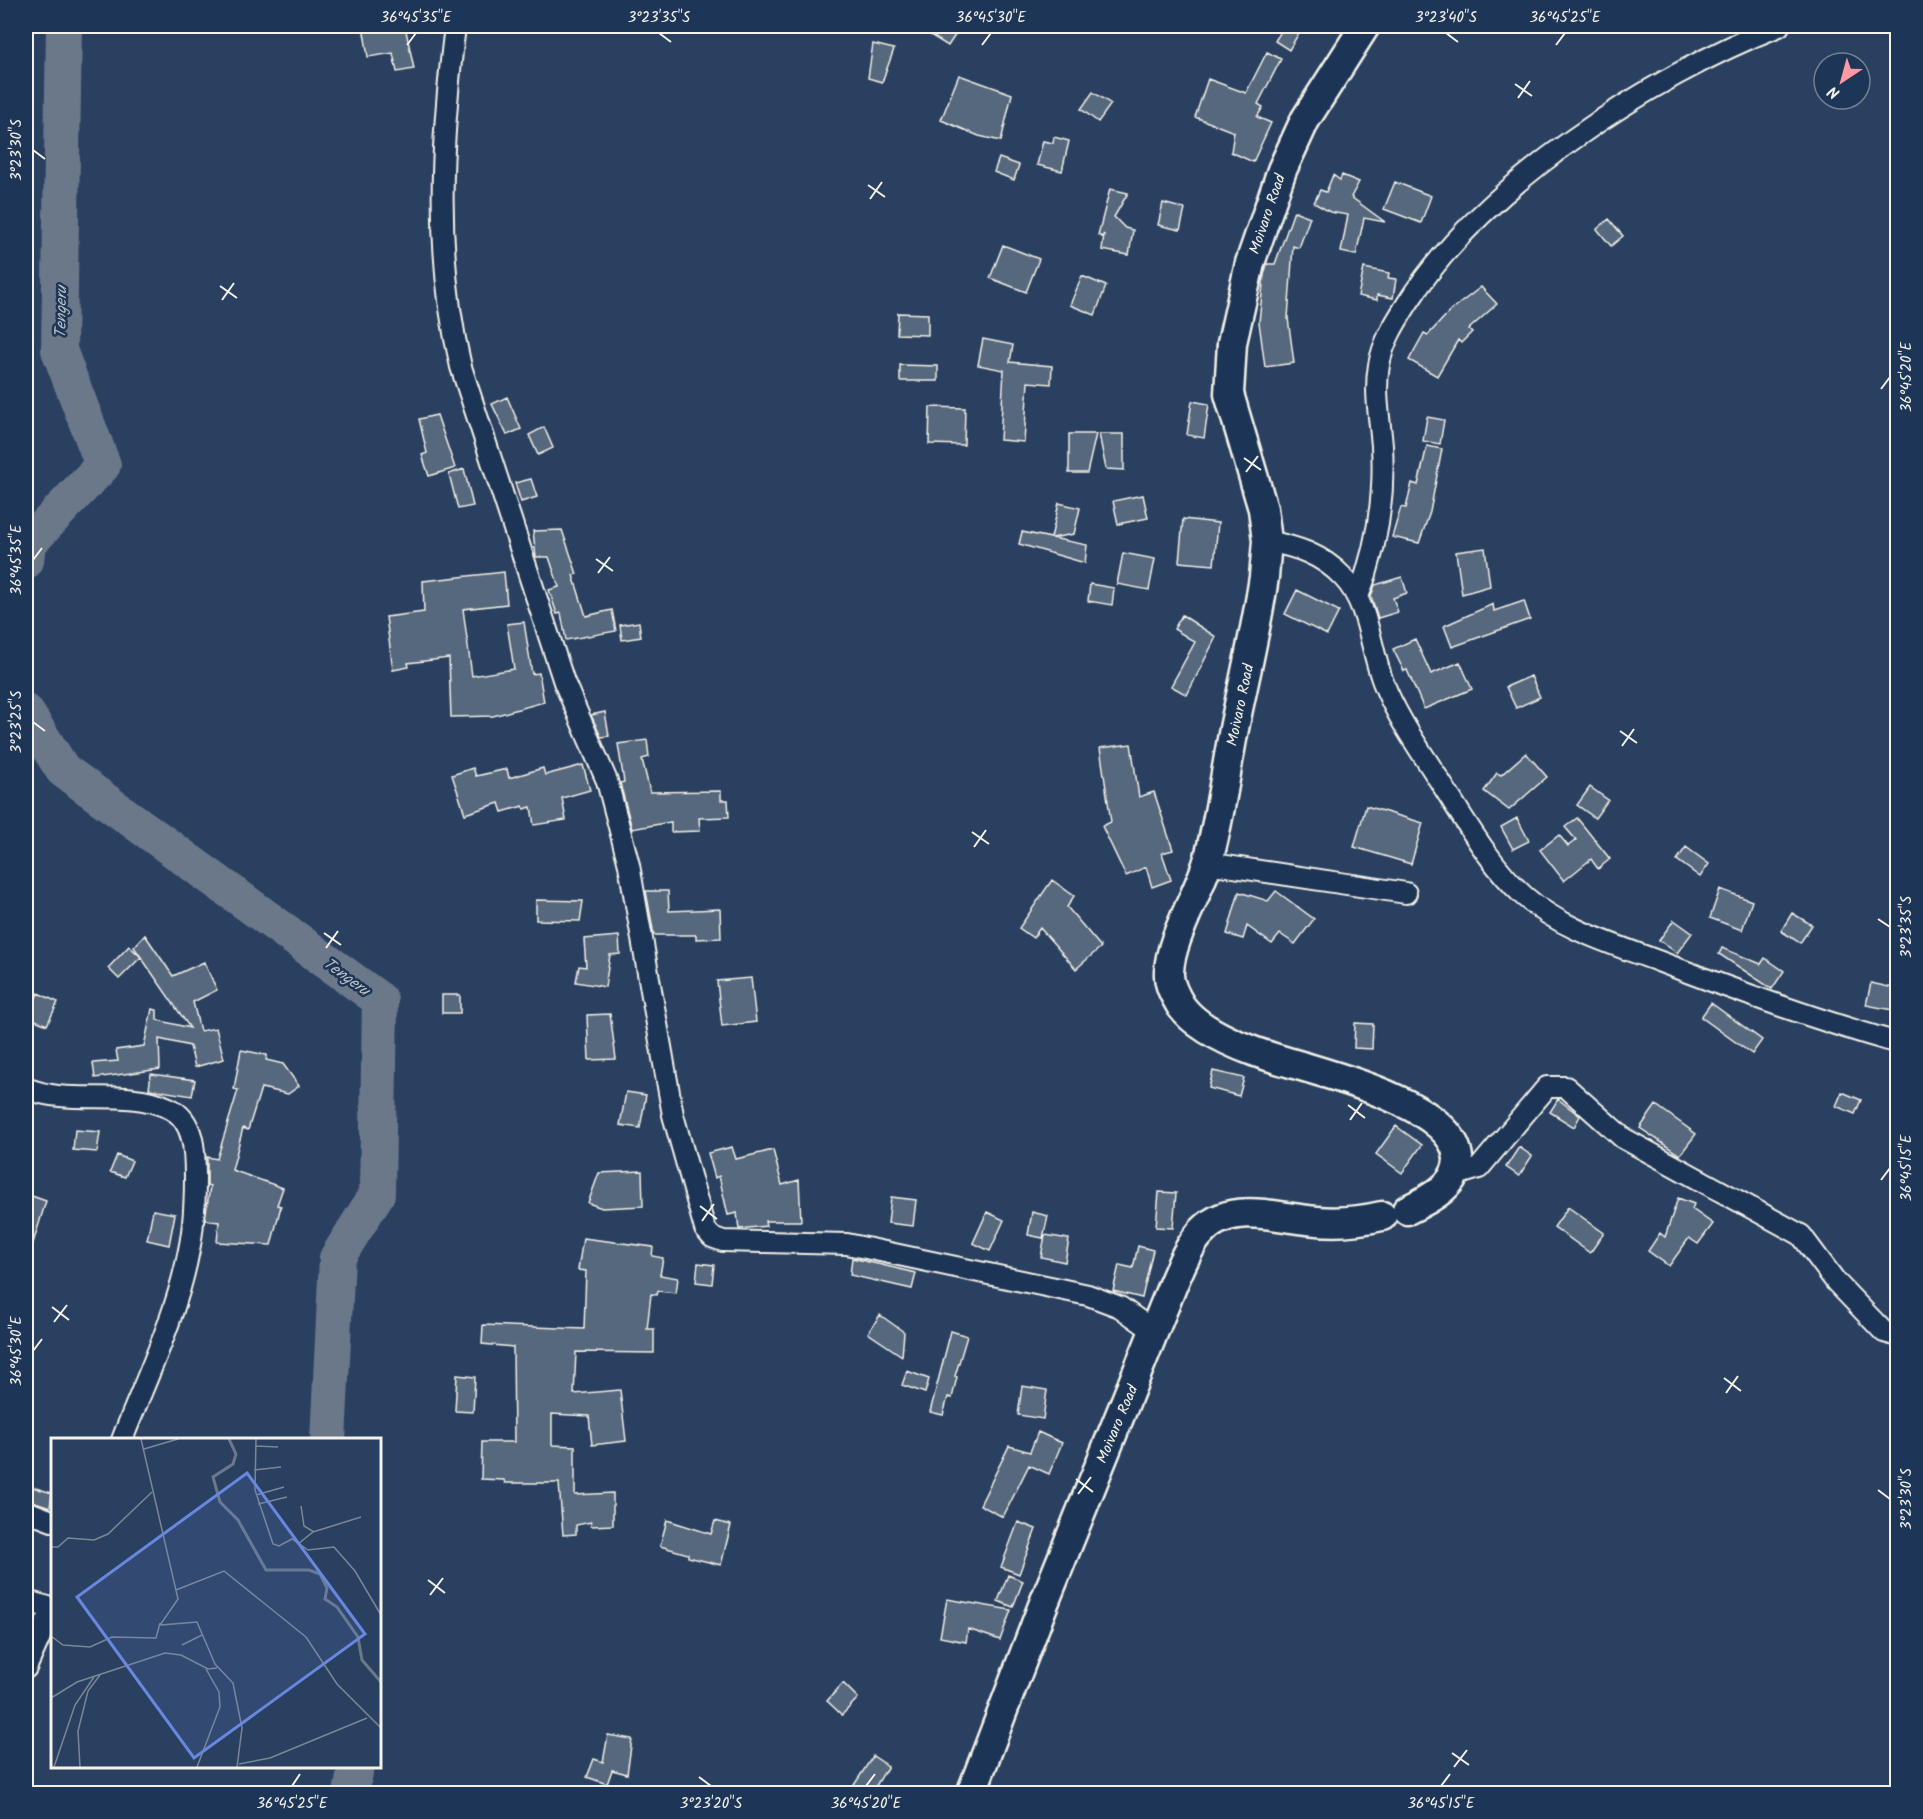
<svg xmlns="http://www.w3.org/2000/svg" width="1923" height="1819" font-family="Kalam,sans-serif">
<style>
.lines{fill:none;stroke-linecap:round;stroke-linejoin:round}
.river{stroke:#6a788a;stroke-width:36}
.building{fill:#56677d;stroke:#f4f1e8;stroke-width:1.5}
.street-casing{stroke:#f4f1e8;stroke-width:24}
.secondary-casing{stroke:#f4f1e8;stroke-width:33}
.street{stroke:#1d3557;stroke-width:20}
.secondary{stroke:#1d3557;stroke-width:28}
.ticks{fill:none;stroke:#f4f1e8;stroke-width:2}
.labels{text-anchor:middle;stroke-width:5;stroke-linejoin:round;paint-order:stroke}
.street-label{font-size:15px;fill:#f4f1e8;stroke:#1d3557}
.water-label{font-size:16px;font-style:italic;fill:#bdc1c2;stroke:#1d3557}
.inset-river{fill:none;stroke:#6a788a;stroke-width:3}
.inset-road{fill:none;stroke:#7b8796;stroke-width:1.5}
.view{fill:#6887de;fill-opacity:0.15;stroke:#6887de;stroke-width:3}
.inset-edge{fill:none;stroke:#f4f1e8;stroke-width:3}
.neatline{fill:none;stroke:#f4f1e8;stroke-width:2}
.ticks-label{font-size:15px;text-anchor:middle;fill:#f4f1e8}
</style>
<rect width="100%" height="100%" fill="#2a4060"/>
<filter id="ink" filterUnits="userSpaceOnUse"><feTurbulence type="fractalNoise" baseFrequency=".0167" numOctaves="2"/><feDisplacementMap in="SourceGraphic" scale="12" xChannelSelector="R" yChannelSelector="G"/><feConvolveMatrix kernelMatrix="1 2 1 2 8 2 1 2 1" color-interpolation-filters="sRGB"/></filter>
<g filter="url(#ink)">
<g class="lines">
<path class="river" d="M26,561L28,544L103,465L59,350L64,26
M26,712L63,770L380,1000L377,1194L337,1258L328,1440
M351,1794L356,1766"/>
</g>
<path class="building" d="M363,26H405L414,69L397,72L393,53L368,57Z
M916,26H961L948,46Z
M1284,26H1303L1289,50L1275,41Z
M873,44L894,49L882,82L868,78Z
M1267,52L1281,59L1258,104L1263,107L1257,117L1271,123L1253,162L1231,152L1234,132L1195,117L1208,79L1246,93Z
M959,75L1012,94L1001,141L979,136L941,120Z
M1093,92L1111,104L1098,122L1081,109Z
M1054,137L1069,141L1062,171L1037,165L1043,141L1053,143Z
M999,158L1019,165L1014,180L994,172Z
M1333,175L1340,180L1342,175L1359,182L1351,197L1385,222L1364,218L1356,255L1341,252L1348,215L1330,212L1314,203L1320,190L1326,192Z
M1395,182L1431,196L1421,223L1384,209Z
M1110,189L1128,193L1114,217L1125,228L1133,230L1129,255L1102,250L1104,234L1102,237L1098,235Z
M1163,203L1185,209L1180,230L1158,225Z
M1294,211L1310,217L1299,248L1293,246L1288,318L1294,363L1265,367L1259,322L1264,275L1267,264H1275Z
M1609,219L1623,236L1611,246L1597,229Z
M1003,245L1039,259L1026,292L990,278Z
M1364,268L1389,273L1388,278L1396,279L1393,298L1377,295V300L1358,296Z
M1082,276L1106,286L1095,315L1070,305Z
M1481,287L1497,304L1469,329L1472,332L1461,343L1458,340L1437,376L1409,360L1424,333L1428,335L1450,311Z
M898,313L928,314V335L897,334Z
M983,339L1013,345L1010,362L1052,366L1051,384L1028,382L1024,442L1000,440L1004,370L978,365Z
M900,365L938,366V381H900Z
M507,397L521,429L507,435L492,404Z
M1192,401L1209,404L1204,438L1187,435Z
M930,407L965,408L964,445L929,444Z
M437,415L455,468L429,476L422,455L427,453L419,419Z
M1427,417L1444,420L1440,444L1423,441Z
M544,427L553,448L538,455L529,435Z
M1069,434H1096L1087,473H1069Z
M1099,434H1124V470L1106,469Z
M1427,446L1442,449L1430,512L1419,543L1392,537L1401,507L1406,508L1412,483L1418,485Z
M464,469L473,506L458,509L449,474Z
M531,479L537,497L521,502L515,483Z
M1143,495L1148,518L1118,524L1113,501Z
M1059,503L1080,508L1074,534L1052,538L1087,545L1085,563L1019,544L1022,532L1051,538Z
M1183,519L1218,523L1214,565L1179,562Z
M562,530L577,574L573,575L586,616L612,610L616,631L566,640L561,613L557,614L549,590L559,587L549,557H536L533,531Z
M1485,548L1490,586L1462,594L1456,552Z
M1123,553L1155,559L1149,590L1117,584Z
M504,572L507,604L463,609L472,676L514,669L507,624L524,622L532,674L539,673L544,702L493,716L451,717L449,658L408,663L409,667L393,670L386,617L424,612L423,581Z
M1402,577L1407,593L1393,598L1398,612L1378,618L1371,596L1375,585Z
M1090,584L1114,588L1112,605L1088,601Z
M1297,590L1339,611L1327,635L1285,614Z
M1524,601L1530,619L1452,647L1444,626L1493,604L1494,611Z
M1182,615L1216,637L1187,695L1171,686L1195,642L1174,629Z
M639,622L641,637L622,640L620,625Z
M1415,639L1431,674L1460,662L1472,689L1424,709L1407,670L1404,671L1393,649Z
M1531,676L1540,697L1516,708L1506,687Z
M605,712L609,736L601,737L591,715Z
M647,740L649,757L642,759L650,792L721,791V800H728L729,817L699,818L700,831L671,832V822L632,829L620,783L624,782L618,744Z
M1131,744L1139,797L1154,792L1173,850L1162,853L1171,880L1152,887L1146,867L1126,876L1102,826L1111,822L1100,748Z
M1526,753L1547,777L1509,810L1484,791L1497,773L1501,775Z
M583,765L590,790L562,798L566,820L534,825L531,807L524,809L523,806L502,812L499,803L465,814L452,775L473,768L476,776L507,769L509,778L543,768L545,775Z
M1590,787L1608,800L1595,818L1577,805Z
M1366,806L1423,823L1411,864L1354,847Z
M1517,818L1529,841L1513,849L1501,827Z
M1577,818L1610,859L1598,869L1591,859L1564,881L1540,850L1559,835L1568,846L1576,840L1565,827Z
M1686,847L1709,864L1700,877L1677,860Z
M1052,880L1074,896L1067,907L1101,947L1076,969L1040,928L1033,938L1019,928Z
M1720,889L1752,901L1742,930L1710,918Z
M646,891H668L669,911L720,909L721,938L696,939V935H654Z
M1276,891L1314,919L1295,944L1280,934L1272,944L1247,926L1243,939L1227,934L1239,892L1268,901Z
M536,900L583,901L580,921L536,920Z
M1792,913L1812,925L1800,943L1781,931Z
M1674,920L1692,933L1677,953L1659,940Z
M145,935L173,976L204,962L217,990L193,1002L200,1031L216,1028L224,1059L195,1067L190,1046L159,1039L160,1069L95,1078L93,1063L118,1061L116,1050L144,1046L152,1009L157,1010V1020L190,1028L134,947Z
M619,936L620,954L610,955L605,987L576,982L579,966L586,967L584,939Z
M129,946L141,957L119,979L108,968Z
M1722,948L1761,964L1765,958L1784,971L1772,989L1719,954Z
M751,978L756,1022L722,1026L717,981Z
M1871,983L1898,989V1011L1866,1005Z
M38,993L58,1002L47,1025L28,1017Z
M442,995H460V1013H442Z
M1711,1003L1762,1040L1752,1054L1701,1017Z
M610,1014L616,1059L589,1060L587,1015Z
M1355,1023L1373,1024L1372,1049L1354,1048Z
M241,1050L267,1055L266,1060L283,1064L299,1086L288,1094L261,1088L248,1130L243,1128L232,1170L283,1188L277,1205L281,1206L271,1245L217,1242L219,1222L205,1220L210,1186L207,1185V1157L217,1159L238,1090L234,1089Z
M1213,1071L1244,1078L1239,1096L1209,1088Z
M151,1074L195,1080L192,1096L149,1089Z
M626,1092L646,1095L640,1128L620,1125Z
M1842,1092L1861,1100L1855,1114L1836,1106Z
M1558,1099L1580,1116L1574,1127L1550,1112Z
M1656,1105L1696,1134L1680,1155L1640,1128Z
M1396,1126L1422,1145L1402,1173L1376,1154Z
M75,1130L100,1132L97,1152L73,1150Z
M732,1147L736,1159L773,1150L782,1185L799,1180L801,1221H765L766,1226L739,1229L737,1213L728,1215L719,1176L715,1178L708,1153Z
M1519,1147L1532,1156L1519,1176L1506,1167Z
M117,1155L132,1161L125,1177L110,1172Z
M642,1171L643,1206L602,1208L588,1203L599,1173Z
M1159,1192L1176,1193L1173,1228L1156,1227Z
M26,1194L46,1201L29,1256L26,1255Z
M891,1197L916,1200L913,1226L888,1223Z
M1678,1198L1694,1204L1692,1209L1713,1224L1698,1244L1689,1238L1669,1266L1648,1251L1660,1233L1665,1237Z
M1568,1207L1604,1233L1590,1253L1554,1227Z
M153,1210L175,1214L169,1245L147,1240Z
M987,1212L1004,1220L990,1251L973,1243Z
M1032,1212L1048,1216L1043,1238L1028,1235Z
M1045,1235L1069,1239L1065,1262L1041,1257Z
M583,1238L653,1247L652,1256L663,1258L660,1275L678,1278L676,1293L658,1291L657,1295L651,1294L647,1329H654V1353L576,1352L574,1394L620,1390L626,1441L592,1445L589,1416L552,1414V1445L575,1446V1495L613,1493V1525L591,1526V1522L576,1525V1534L563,1535L559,1483H505L504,1480L481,1479L482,1442H514L513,1347L482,1344L483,1325L584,1329L586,1271L578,1270Z
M1138,1246L1153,1250L1142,1298L1113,1291L1119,1265L1133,1268Z
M852,1258L916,1273L912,1289L850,1275Z
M698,1263L714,1265L712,1284L696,1282Z
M880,1315L904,1332L902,1356L868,1333Z
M951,1331L967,1336L955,1376L957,1377L952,1398L948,1397L943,1415L930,1412Z
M907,1371L929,1379L925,1393L902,1385Z
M457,1375L475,1377L473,1412L455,1411Z
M1022,1386L1047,1390L1043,1419L1018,1415Z
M1038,1432L1062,1443L1049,1474L1029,1465L1003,1517L980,1505L1009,1446L1030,1452Z
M29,1486L52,1493L50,1507L26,1499Z
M667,1520L711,1534L715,1521L731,1525L721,1565L688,1557V1554L660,1546Z
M1018,1522L1036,1529L1019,1574L1001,1567Z
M1008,1575L1023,1581L1013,1607L998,1601Z
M947,1599L1011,1610L1000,1640L968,1629L966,1642L940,1637Z
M843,1683L858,1698L842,1715L827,1701Z
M608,1735L632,1739L627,1774L612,1770L607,1784L587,1777L594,1759L603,1762Z
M873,1756L888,1766L871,1794H868L854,1785Z"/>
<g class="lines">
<defs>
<path id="street" d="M455,26C441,141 434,253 461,367L564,682L607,781L629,865L673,1115L705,1229L712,1237L723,1241L847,1244L1088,1295L1120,1307L1155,1332
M1267,541C1297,547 1321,554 1343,577C1369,604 1370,648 1383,682C1397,718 1421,751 1441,783C1466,822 1490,865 1524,896C1561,929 1613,944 1658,961C1737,991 1816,1020 1898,1043
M1358,597C1377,548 1385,499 1382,446C1380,420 1374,392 1379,365C1383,342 1395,323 1407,304C1482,185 1650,77 1779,26
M1207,863L1406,893
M26,1088C70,1107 124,1087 169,1108C195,1120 195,1153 195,1177C195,1201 194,1226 189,1250C177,1315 146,1378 122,1440
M1453,1176L1479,1168L1547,1087H1566L1623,1138L1801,1235L1836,1282L1884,1332L1898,1336
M26,1511L52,1521
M26,1601L52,1608
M26,1668L52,1610"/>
<path id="secondary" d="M1365,26L1305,120L1282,170L1250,263L1232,343L1229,394L1263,509L1267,541L1264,577C1257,625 1246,671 1236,719C1226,766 1221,815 1208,861C1198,895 1170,939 1169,972C1168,984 1175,996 1181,1006C1196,1027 1229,1042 1253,1051C1300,1069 1453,1098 1458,1158C1459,1185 1428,1200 1407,1210
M971,1794L1042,1608L1173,1284C1180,1268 1187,1249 1199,1235C1228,1198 1279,1219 1317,1221C1340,1223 1360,1221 1382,1216"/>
</defs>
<use href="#street" class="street-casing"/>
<use href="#secondary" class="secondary-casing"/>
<use href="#street" class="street"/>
<use href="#secondary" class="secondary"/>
</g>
</g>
<path class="ticks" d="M659,33L671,42M1446,33L1458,42M407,45L416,33M982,45L991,33M1556,45L1565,33M1515,84L1532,96M1518,98L1530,81M33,150L45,159M868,185L885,197M870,199L882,182M220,286L237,298M222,300L234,283M1881,389L1890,377M1244,458L1261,470M1246,472L1258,456M596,559L613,571M33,560L42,548M598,573L610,557M33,722L45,731M1620,731L1637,743M1622,746L1634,729M972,832L989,844M974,847L986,830M1878,919L1890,927M324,933L341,945M326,948L338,931M1348,1105L1365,1118M1350,1120L1362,1103M1881,1180L1890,1168M700,1206L717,1219M702,1221L714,1204M52,1307L69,1320M54,1322L67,1305M33,1351L42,1339M1724,1378L1741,1391M1726,1393L1738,1376M1076,1479L1093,1492M1878,1490L1890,1499M1078,1494L1091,1477M428,1580L445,1593M430,1595L443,1578M1452,1753L1469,1765M1454,1767L1467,1750M699,1777L711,1786M292,1786L300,1774M866,1786L875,1774M1441,1786L1450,1774"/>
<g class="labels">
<g class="street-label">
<text transform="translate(1267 214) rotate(-71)" y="5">Moivaro Road</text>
<text transform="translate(1240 705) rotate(-78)" y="5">Moivaro Road</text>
<text transform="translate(1117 1424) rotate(-67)" y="5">Moivaro Road</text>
</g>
<g class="water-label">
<text transform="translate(60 312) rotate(-89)" y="6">Tengeru</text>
<text transform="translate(347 976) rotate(36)" y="6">Tengeru</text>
</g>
</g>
<g transform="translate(51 1438)">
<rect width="330" height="330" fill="#2a4060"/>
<path class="inset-river" d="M178,1L185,16L182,26L162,39L169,64L187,82L215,132H258L269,136L276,150L274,161L286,169L307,199L311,222L330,244"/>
<path class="inset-road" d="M90,1L127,161L109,187L146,184L164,226L182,245L191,290L186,329M205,1L204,52L222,106L228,108L241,101L257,112L283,109L304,133L330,177M205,8L227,9M93,11L127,1M203,32L230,29M205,57L233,49M207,66L236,59M250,68L253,88L263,94M247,106L262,94L310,79M0,109H7L17,100L43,102L57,96L101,54M125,152L173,133L255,199L286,246L330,290M0,198L12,207L39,209L61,199L105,200L109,185M131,207L151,197M0,260L26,244L114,215L130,217L157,231L166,230M188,326L219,320L316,280M3,329L24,267L43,239M29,329L27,293L37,253L49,237M146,329L169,269L168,254L155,231"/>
<path class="view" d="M196,35L314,196L143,320L26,159Z"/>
<rect width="330" height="330" class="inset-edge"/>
</g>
<rect width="1923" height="1819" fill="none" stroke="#1d3557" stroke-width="66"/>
<g transform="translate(1842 81) rotate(216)"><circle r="28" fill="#1d3557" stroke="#738091" stroke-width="1.5"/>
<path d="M0-4.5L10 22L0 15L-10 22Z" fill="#ff9aa2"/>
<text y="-9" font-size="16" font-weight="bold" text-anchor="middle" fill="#f4f1e8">N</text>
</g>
<rect x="33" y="33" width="1857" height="1753" class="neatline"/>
<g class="ticks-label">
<text x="416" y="22">36°45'35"E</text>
<text x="659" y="22">3°23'35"S</text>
<text x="991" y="22">36°45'30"E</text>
<text x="1446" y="22">3°23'40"S</text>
<text x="1565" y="22">36°45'25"E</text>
<text transform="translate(16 150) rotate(-90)" y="5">3°23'30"S</text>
<text transform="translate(1906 377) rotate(-90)" y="5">36°45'20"E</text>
<text transform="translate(16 560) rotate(-90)" y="5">36°45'35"E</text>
<text transform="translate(16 722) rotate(-90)" y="5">3°23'25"S</text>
<text transform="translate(1906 927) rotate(-90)" y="5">3°23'35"S</text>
<text transform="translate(1906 1168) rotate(-90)" y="5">36°45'15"E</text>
<text transform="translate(16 1351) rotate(-90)" y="5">36°45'30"E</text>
<text transform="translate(1906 1499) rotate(-90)" y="5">3°23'30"S</text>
<text x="292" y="1808">36°45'25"E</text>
<text x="711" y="1808">3°23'20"S</text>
<text x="866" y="1808">36°45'20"E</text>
<text x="1441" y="1808">36°45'15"E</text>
</g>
</svg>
